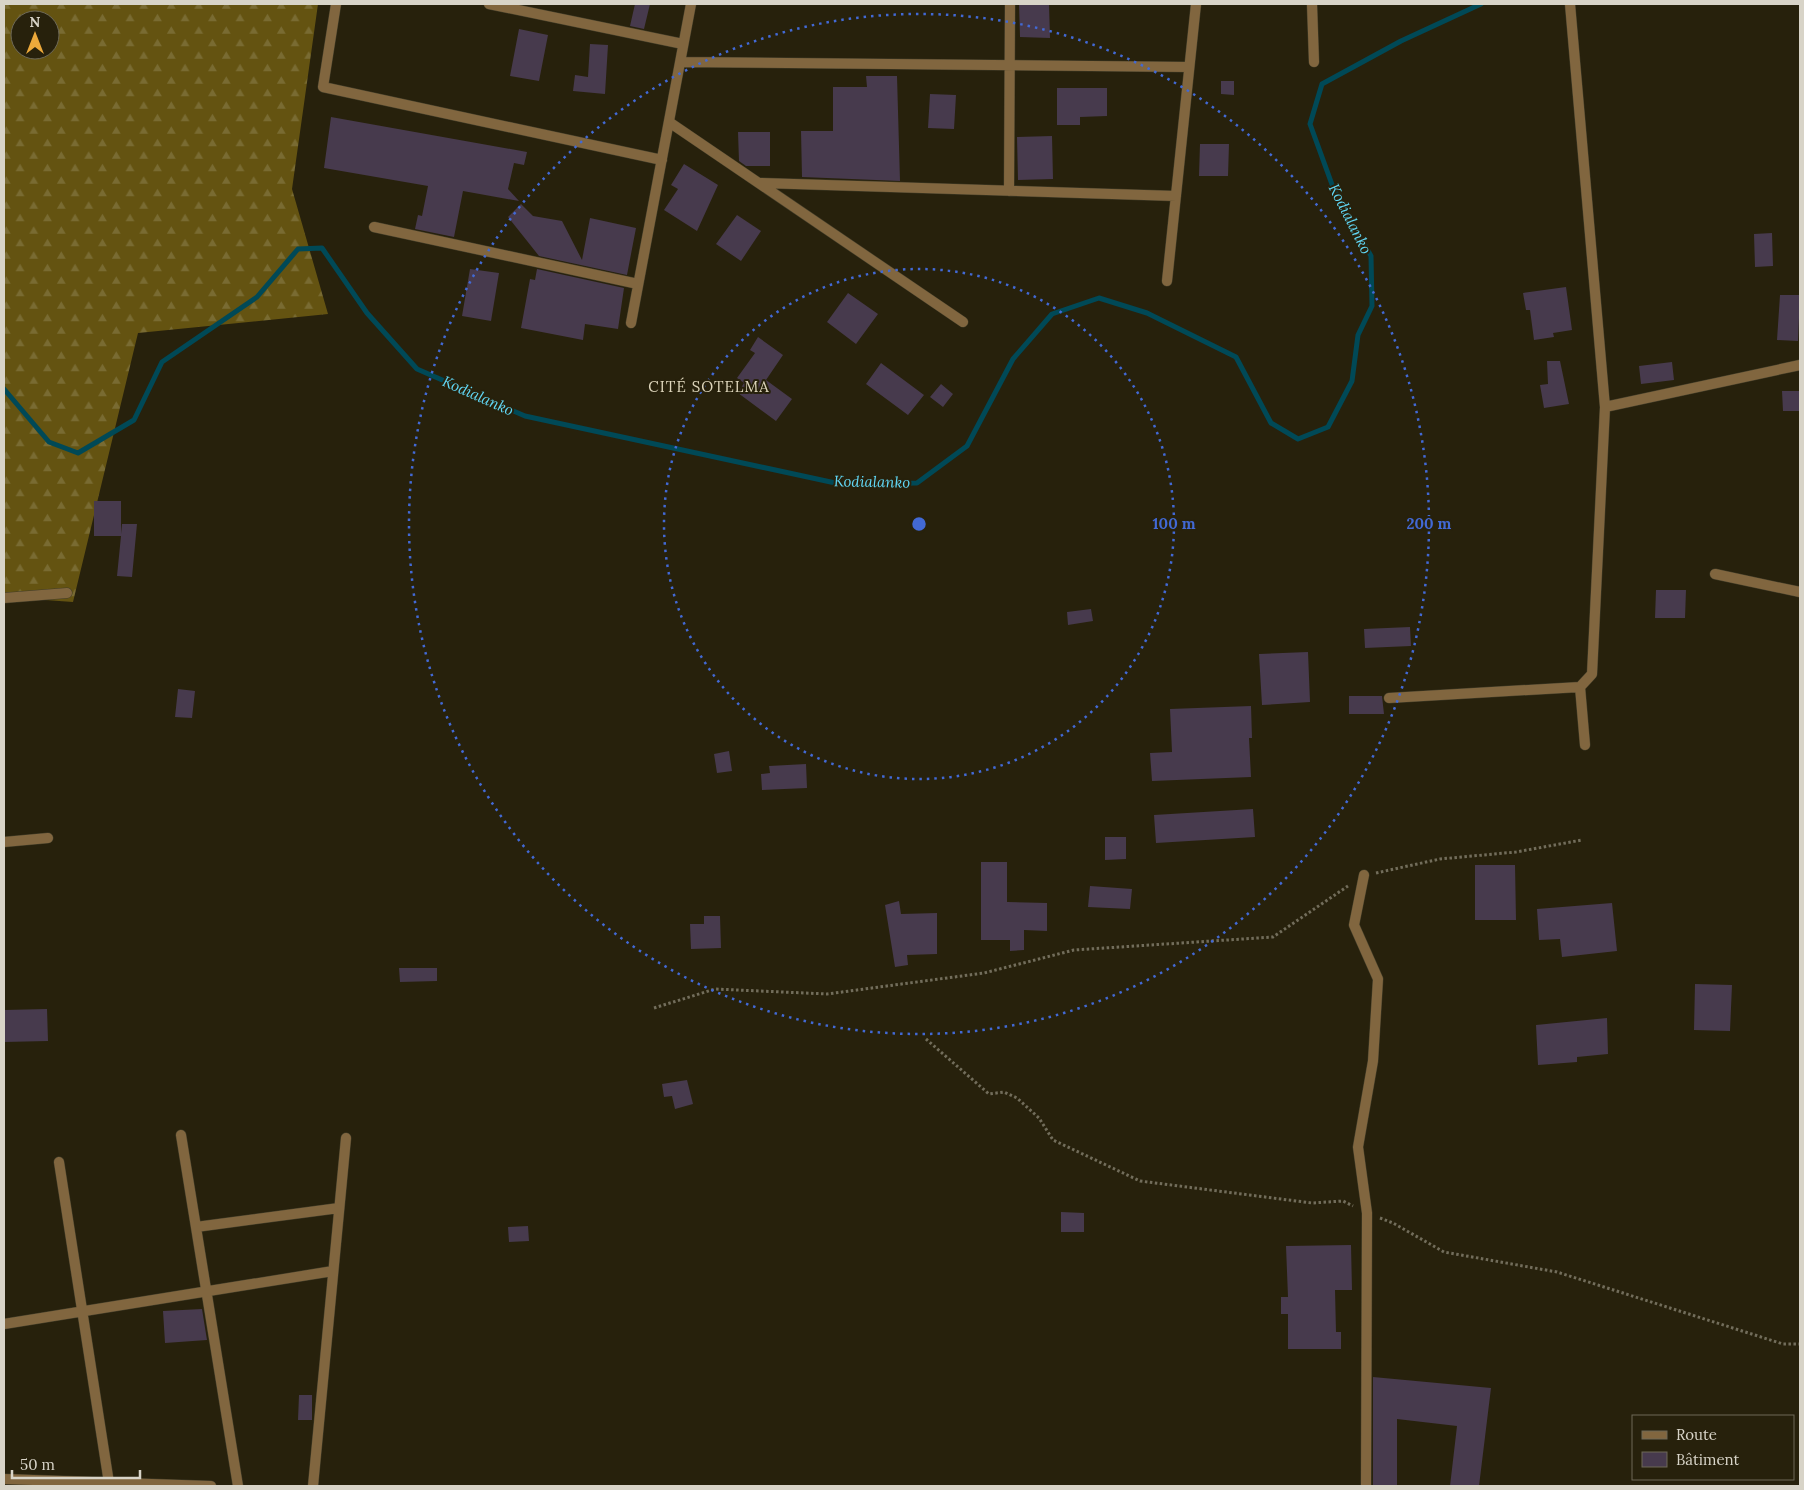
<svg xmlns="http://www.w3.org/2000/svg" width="1804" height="1490" font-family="Lora,serif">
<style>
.forest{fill:url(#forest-firs);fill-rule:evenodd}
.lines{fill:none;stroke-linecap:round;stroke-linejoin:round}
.stream{stroke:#004957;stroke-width:5}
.building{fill:#473a4d}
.street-casing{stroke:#433e2a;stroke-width:11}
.path{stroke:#726d5b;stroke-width:3;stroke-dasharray:2.5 2.5;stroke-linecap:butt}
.street{stroke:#81663f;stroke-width:10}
.ring{fill:none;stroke:#4269d5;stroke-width:2.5;stroke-dasharray:2.5 5}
.labels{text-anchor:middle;stroke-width:4;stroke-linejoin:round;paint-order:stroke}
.water-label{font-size:15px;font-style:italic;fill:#61d7f5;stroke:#27210c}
.neighbourhood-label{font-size:15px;letter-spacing:1px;fill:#ded6bc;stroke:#27210c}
.centre{fill:#4269d5;stroke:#27210c;stroke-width:2.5}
.ring-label{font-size:15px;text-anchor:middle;font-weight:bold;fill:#4269d5;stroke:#27210c;stroke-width:4;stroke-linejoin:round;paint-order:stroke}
</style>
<defs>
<pattern id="forest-firs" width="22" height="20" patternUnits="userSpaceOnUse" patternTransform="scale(1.25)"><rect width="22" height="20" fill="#645311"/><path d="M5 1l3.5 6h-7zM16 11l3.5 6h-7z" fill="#796b32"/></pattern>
</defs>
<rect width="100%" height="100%" fill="#27210c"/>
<path class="forest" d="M4,4H318L292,189L328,314L138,333L73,602L4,597ZM20,20H50V50H20Z"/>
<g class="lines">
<path class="stream" d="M4,389L49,442L78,453L134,420L162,362L257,297L298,249L322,248L367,313L417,369L525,416L840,484L917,483L967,446L1013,359L1052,314L1099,298L1147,313L1236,357L1271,423L1298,439L1328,427L1352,381L1358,335L1372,306L1371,256L1334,190L1310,124L1322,84L1401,41L1481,4"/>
</g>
<path class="building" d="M635,4H650L644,29L630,26Z
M1019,4H1049L1050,38L1020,37Z
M519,29L548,35L539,81L510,76Z
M590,44L608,45L605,94L573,91L575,75L588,77Z
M866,76H897L900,181L802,177L801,131H833V87H867Z
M1221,81H1234V95L1221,94Z
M1057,88H1107V116L1080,117V125H1057Z
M930,94L956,95L954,129L928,128Z
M331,117L527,152L524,165L514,163L508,189L519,201L463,191L454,237L415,229L418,215L422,216L428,186L324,168Z
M738,132H770V166H746L739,161Z
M1052,136L1053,179L1018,180L1017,137Z
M1200,144H1229L1228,176H1199Z
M684,164L718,185L697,231L664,210L678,189L671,185Z
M521,204L533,216L562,221L582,260L590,218L636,228L627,275L539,256L508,217Z
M737,215L761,231L741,261L716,244Z
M1772,233L1773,266L1755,267L1754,234Z
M470,269L499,273L491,321L462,316Z
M537,269L624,288L618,329L585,324L583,340L521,328L530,279L535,280Z
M1566,287L1572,330L1553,333L1554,337L1534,340L1530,310H1526L1523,293Z
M848,293L878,314L856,344L827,322Z
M1780,295H1800L1798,341L1777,340Z
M758,337L783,355L766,380L792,399L776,421L738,393L744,383L737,378L755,353L750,350Z
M1547,361H1560L1569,404L1544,408L1540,385L1548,384Z
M1672,362L1674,380L1641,384L1639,366Z
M881,363L924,395L908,415L866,384Z
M941,384L953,394L943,407L930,397Z
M1782,391H1800V411H1783Z
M94,501H121V534L122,524H137L132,577L117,576L121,536H94Z
M1656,590H1686L1685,618H1655Z
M1091,609L1093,621L1068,625L1067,612Z
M1410,627L1411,646L1365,648L1364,629Z
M1308,652L1310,702L1262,705L1259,654Z
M178,689L195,691L192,718L175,717Z
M1349,696H1382L1384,714H1349Z
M1251,706L1252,738H1249L1251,777L1152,781L1150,753L1172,752L1170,709Z
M729,751L732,771L717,773L714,754Z
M806,764L807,788L762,790L761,774L770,773L769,766Z
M1253,809L1255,837L1156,843L1154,815Z
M1105,837H1126V859L1105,860Z
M981,862H1007V902L1047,903V931L1024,930V950L1010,951V940H981Z
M1475,865H1515L1516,920H1475Z
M1090,886L1132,889L1130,909L1088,907Z
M899,901L901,914L937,913V954L907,955L908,965L895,967L885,905Z
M1612,903L1617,951L1562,957L1560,939L1539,940L1537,909Z
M704,916H720L721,948L691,949L690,924H704Z
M399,968H437V981L400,982Z
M1695,984L1732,985L1730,1031L1694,1030Z
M47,1009L48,1041L4,1042V1010Z
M1607,1018L1608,1054L1577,1057V1062L1538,1065L1536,1025Z
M687,1080L693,1104L675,1109L672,1096L664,1097L662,1084Z
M1061,1212L1084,1213V1232H1061Z
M528,1226L529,1241L509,1242L508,1227Z
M1351,1245L1352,1290H1335L1336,1332H1341V1349H1288V1314H1281V1297H1288L1286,1246Z
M202,1309L207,1340L165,1343L163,1311Z
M1373,1377L1491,1388L1479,1486H1450L1457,1426L1397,1419V1486H1373Z
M299,1395H312V1420H298Z"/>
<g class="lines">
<defs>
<path id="street" d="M336,4L323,87L662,160
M489,4L683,44
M1312,4L1314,62
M1570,4L1605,407
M680,62L1189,67
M669,122L963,322
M760,183L1176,196
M1009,191L1010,4
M374,227L638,284
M1167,281L1196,4
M631,323L691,4
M1715,574L1800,592
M4,598L67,593
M1389,698L1580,687
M1585,745L1580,687L1592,674L1605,407L1800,365
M4,842L48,838
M1364,875L1354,925L1378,979L1373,1061L1358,1147L1367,1213L1366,1486
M181,1135L238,1486
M59,1162L109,1483
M196,1227L339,1208
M4,1324L333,1271
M4,1479L211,1486
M313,1486L346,1138"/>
</defs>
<use href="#street" class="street-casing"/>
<path class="path" d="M1376,873L1440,859L1516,852L1582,840
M654,1008L715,989L827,994L984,973L1074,950L1273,937L1348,886
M926,1039L989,1094L1004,1092L1017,1098L1039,1118L1053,1140L1140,1181L1312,1203L1343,1201L1353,1206
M1380,1218L1393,1223L1444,1252L1557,1272L1783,1344H1800"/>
<use href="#street" class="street"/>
</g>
<g class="ring">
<circle cx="919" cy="524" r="255"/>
<circle cx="919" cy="524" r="510"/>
</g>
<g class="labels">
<g class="water-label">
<text transform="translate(1350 219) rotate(63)" y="5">Kodialanko</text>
<text transform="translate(478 396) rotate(24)" y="5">Kodialanko</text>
<text transform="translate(872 482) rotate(1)" y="5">Kodialanko</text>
</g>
<g class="neighbourhood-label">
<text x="709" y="392">CITÉ SOTELMA</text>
</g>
</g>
<circle cx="919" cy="524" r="8" class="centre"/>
<g class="ring-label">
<text x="1174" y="529">100 m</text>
<text x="1429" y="529">200 m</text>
</g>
<rect width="1804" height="1490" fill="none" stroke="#d8d4c8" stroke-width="10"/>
<rect x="1632" y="1415" width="162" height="65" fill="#27210c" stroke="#6e6957"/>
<rect x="1642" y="1431" width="25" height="8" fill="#81663f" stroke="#6e6957"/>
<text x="1676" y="1440" font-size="15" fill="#d8d4c8">Route</text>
<rect x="1642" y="1452" width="25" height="15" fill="#473a4d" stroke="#6e6957"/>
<text x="1676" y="1465" font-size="15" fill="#d8d4c8">Bâtiment</text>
<g transform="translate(35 35)"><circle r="24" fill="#27210c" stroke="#6e6957"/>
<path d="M0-4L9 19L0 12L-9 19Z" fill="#eca93b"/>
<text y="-8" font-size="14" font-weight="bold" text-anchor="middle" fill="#d8d4c8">N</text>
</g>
<path d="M12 1470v8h128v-8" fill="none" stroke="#d8d4c8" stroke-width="2.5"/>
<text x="20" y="1470" font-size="15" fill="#d8d4c8" stroke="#27210c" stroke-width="4" paint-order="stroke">50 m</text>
</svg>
